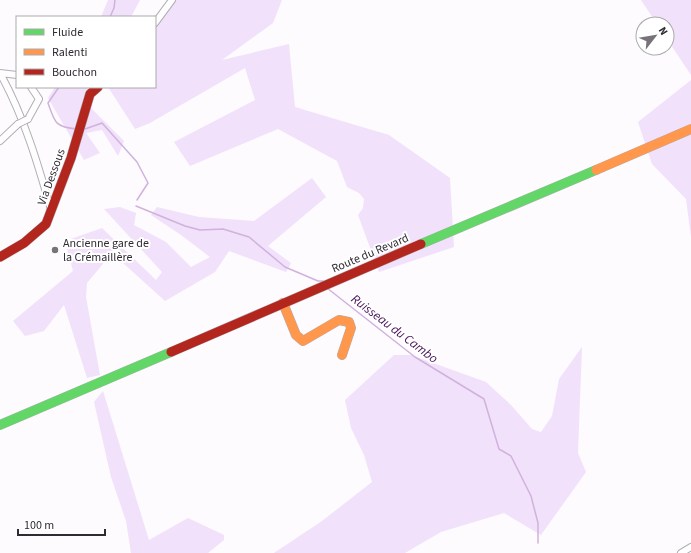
<svg xmlns="http://www.w3.org/2000/svg" width="691" height="553" font-family="'Source Sans 3',sans-serif">
<style>
.green{fill:#f1e1fa}
.lines{fill:none;stroke-linecap:round;stroke-linejoin:round}
.stream{stroke:#d0b2dd;stroke-width:1.5}
.street-casing{stroke:#b2aeb4;stroke-width:8}
.fast-casing{stroke:#b2aeb4;stroke-width:10}
.slow-casing{stroke:#b2aeb4;stroke-width:10}
.jam-casing{stroke:#b2aeb4;stroke-width:10}
.street{stroke:#fffeff;stroke-width:6}
.fast{stroke:#63d668;stroke-width:9}
.slow{stroke:#ff974d;stroke-width:9}
.jam{stroke:#b3261e;stroke-width:9}
.street-bridge-casing{stroke:#b2aeb4;stroke-width:8;stroke-linecap:butt}
.street-bridge{stroke:#fffeff;stroke-width:6}
.poi-dot{fill:#78737a;stroke:#fff;stroke-width:1.5}
.labels{text-anchor:middle;stroke-width:4;stroke-linejoin:round;paint-order:stroke}
.street-label{font-size:12px;fill:#302a33;stroke:#fff}
.poi-label{font-size:12px;fill:#302a33;stroke:#fff;text-anchor:start}
.water-label{font-size:13px;font-style:italic;fill:#47115a;stroke:#fff}
</style>
<rect width="100%" height="100%" fill="#fdfbfe"/>
<path class="green" d="M108,0H140L131,17H101Z
M175,0H282L273,23L222,60L289,44L295,107L389,135L450,178L454,247L379,272L358,215L363,208L364,199L359,193L347,187L337,161L278,129L190,166L174,142L255,100L245,68L150,123L135,129L108,87H155V26Z
M641,0H691V75L667,39V24H657Z
M691,80V237L686,199L652,164L638,122Z
M55,87H92L85,102L124,141L118,156L102,130L86,133L100,153L84,160L48,98Z
M312,178L326,197L268,246L291,263L286,272L229,251L215,272L165,301L112,253L87,283L86,297L100,375L87,378L64,305L44,331L25,336L13,321L73,271L65,241L102,228L156,280L162,272L104,209L120,207L136,213L134,225L166,242L191,267L210,257L181,235L151,215L157,207L199,217L254,221Z
M582,347L578,453L586,472L541,535L504,513L441,532L405,553H274L322,521L372,482L364,455L351,428L345,400L394,355H411L486,382L511,405L532,429L541,432L552,416L559,379Z
M103,391L149,540L188,518L224,535V540L208,553H131L126,521L111,477L94,402Z"/>
<g class="lines">
<path class="stream" d="M110,17L114,8L115,0
M59,87L48,103C55,123 55,127 77,129
M85,129L102,123L137,162L148,183L137,200
M136,206L185,226L200,230L223,229L249,237L285,267L318,281H323
M327,288L415,357L484,399L499,449L511,456L531,496L538,523V543"/>
<defs>
<path id="street" d="M155,23L172,0
M0,73L17,75
M1,75C24,117 38,164 51,210
M28,119L39,99L31,87
M0,141L18,124
M681,553L691,547"/>
<path id="fast" d="M421,244L596,170
M0,425L171,352"/>
<path id="slow" d="M596,170L691,129
M283,303L296,335L303,341L339,320L349,322L351,328L342,355"/>
<path id="jam" d="M0,257L24,243L46,224L71,158L90,94L98,87
M171,352L421,244"/>
</defs>
<use href="#street" class="street-casing"/>
<use href="#fast" class="fast-casing"/>
<use href="#slow" class="slow-casing"/>
<use href="#jam" class="jam-casing"/>
<use href="#street" class="street"/>
<use href="#fast" class="fast"/>
<use href="#slow" class="slow"/>
<use href="#jam" class="jam"/>
<defs>
<path id="street-bridge" d="M18,124L28,119"/>
</defs>
<use href="#street-bridge" class="street-bridge-casing"/>
<use href="#street-bridge" class="street-bridge"/>
</g>
<circle class="poi-dot" cx="55" cy="250" r="4"/>
<g class="labels">
<g class="street-label">
<text transform="translate(51 177) rotate(-70)" y="4">Via Dessous</text>
<text transform="translate(370 253) rotate(-23)" y="4">Route du Revard</text>
</g>
<g class="poi-label">
<text x="63" y="247">Ancienne gare de<tspan x="63" dy="14">la Crémaillère</tspan></text>
</g>
<g class="water-label">
<text transform="translate(395 328) rotate(37)" y="5">Ruisseau du Cambo</text>
</g>
</g>
<rect x="16" y="16" width="140" height="72" fill="#ffffff" stroke="#acaaad"/>
<rect x="24" y="29" width="20" height="6" fill="#63d668" stroke="#acaaad"/>
<text x="52" y="36" font-size="12" fill="#302a33">Fluide</text>
<rect x="24" y="49" width="20" height="6" fill="#ff974d" stroke="#acaaad"/>
<text x="52" y="56" font-size="12" fill="#302a33">Ralenti</text>
<rect x="24" y="69" width="20" height="6" fill="#b3261e" stroke="#acaaad"/>
<text x="52" y="76" font-size="12" fill="#302a33">Bouchon</text>
<g transform="translate(655 36) rotate(59)"><circle r="19" fill="#ffffff" stroke="#acaaad"/>
<path d="M0-3L7 15L0 10L-7 15Z" fill="#78737a"/>
<text y="-6" font-size="11" font-weight="bold" text-anchor="middle" fill="#302a33">N</text>
</g>
<path d="M18 529v6h87v-6" fill="none" stroke="#302a33" stroke-width="2"/>
<text x="24" y="529" font-size="12" fill="#302a33" stroke="#ffffff" stroke-width="3" paint-order="stroke">100 m</text>
</svg>
